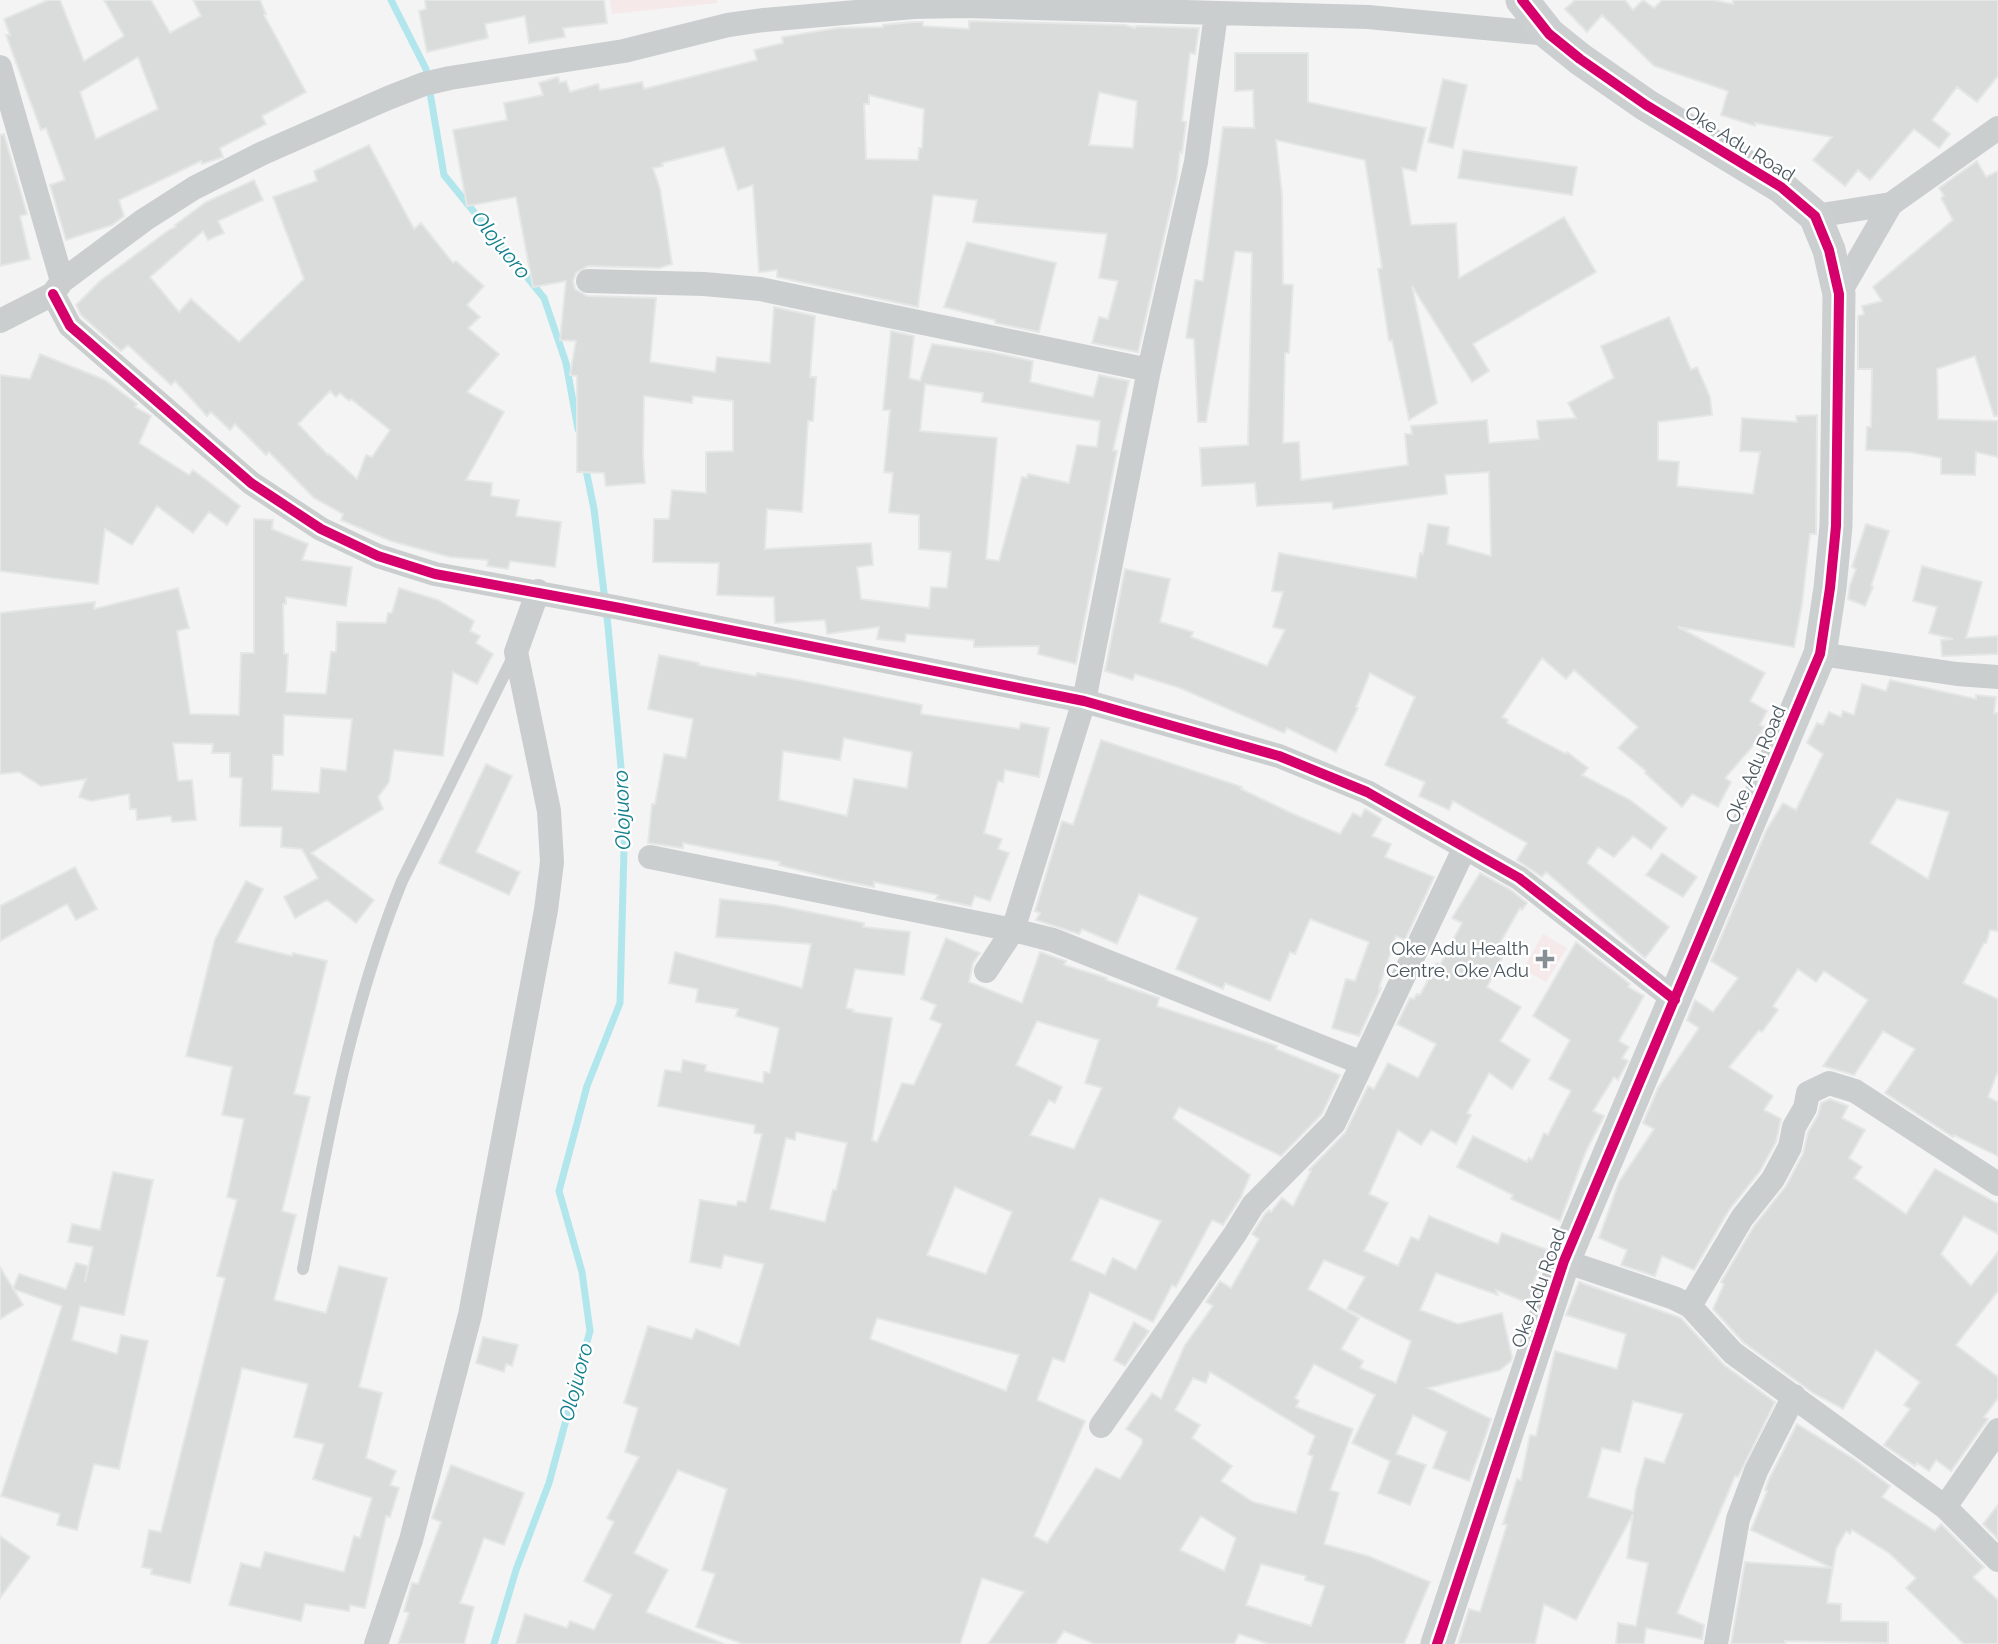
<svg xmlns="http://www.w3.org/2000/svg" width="1998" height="1644" font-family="Raleway,sans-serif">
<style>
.medical{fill:#f5e9ea}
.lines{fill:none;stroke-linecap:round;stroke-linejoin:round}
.stream{stroke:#b1e6ed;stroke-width:7}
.building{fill:#dadcdc;stroke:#e5e6e6;stroke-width:2;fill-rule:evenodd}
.lane{stroke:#cbcecf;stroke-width:12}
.street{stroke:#cbcecf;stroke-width:24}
.secondary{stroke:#cccfd0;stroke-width:33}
.cycleway-casing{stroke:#fff;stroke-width:15}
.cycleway{stroke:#d6006c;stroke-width:10}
.poi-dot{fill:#868f94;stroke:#fff;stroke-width:2.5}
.labels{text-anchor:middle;stroke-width:5;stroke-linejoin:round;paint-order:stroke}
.street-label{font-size:19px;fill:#4b5860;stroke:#fff}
.poi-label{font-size:19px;fill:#4b5860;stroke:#fff;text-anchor:end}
.water-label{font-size:21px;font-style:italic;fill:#127f8c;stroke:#fff}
</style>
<rect width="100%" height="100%" fill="#f4f4f4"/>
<path class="medical" d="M610,0H717V3L612,14Z
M1543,934L1567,948L1546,982L1523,969Z"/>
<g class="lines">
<path class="stream" d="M391,0L426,69L444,175L544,298L566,363L578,429
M494,1644L516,1570L549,1483L590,1331L582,1272L559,1191L587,1086L620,1003L625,811L608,626L594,509L585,465"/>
</g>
<path class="building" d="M48,0H60L84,61L124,36L104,0H151L170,33L201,16L193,0H260L266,14L264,15L306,92L262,116L266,124L220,148L223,157L202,164L201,161L119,200L124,216L112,225L66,240L50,185L65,180L46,128L41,130L6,35H10L4,19ZM138,57L158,109L96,139L80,92Z
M425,0H604L607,23L563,28L565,37L529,43L525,16L485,24L488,38L427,52L419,11L426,9Z
M1575,0H1625L1633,10L1643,0L1654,8L1662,0H1713L1733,4V0H1998V76L1977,102L1957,87L1932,120L1950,134L1939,148L1914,129L1870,180L1858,170L1845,186L1813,160L1832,137L1755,123V126L1721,115L1728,91L1654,66L1602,15L1587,32L1565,9Z
M969,21L1125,25L1135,28L1136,26L1199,28L1195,54L1190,53L1182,121L1186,122L1182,153L1180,152L1177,179L1138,352L1092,343L1099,317L1108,319L1118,281L1099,278L1107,234L973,222L977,200L933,195L918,307L777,277V270L759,272L753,185L738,190L724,147L662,163L663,166L653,168L660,189L672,264L659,268L588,266L576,273L573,281L575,289L587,296L656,298L650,362L715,372L717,357L770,363L774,307L815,316L810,377H816L813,421H808L802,512L767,509L765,549L871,543L873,565L857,567L861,599L929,608L931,587L947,588L951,552L919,549V515L889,512L893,473L884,472L890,410H883L891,331L914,336L909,378L920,381L932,344L990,352L1033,361L1030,382L1093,397L1099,375L1129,381L1113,450L1117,451L1076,664L1038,654L1039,646L974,647V640L906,634L905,642L877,639L879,627L827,634L825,620L775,623L774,597L717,595L719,563L653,562L654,519H669L672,490L706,493V452L733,451V401L693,396L692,403L644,396L643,456L645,483L606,486L604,473L577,472V376L570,375L576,341L560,340L566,281L533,287L516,197L467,206L453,130L507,120L504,103L543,95L539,83L558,77L560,83L566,81L570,92L598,84L600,90L642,82L644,89L757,60L754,50L783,43L782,37L838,28L883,27V25L914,22H923V26L969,29ZM1099,92L1137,101L1133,148L1089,145ZM869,95L924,109L922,148H919L918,160L866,159L864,104H869ZM925,384L983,393L982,402L1100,421L1097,447L1077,445L1069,483L1028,474L1027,478L1022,477L999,561L986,559L997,438L920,431Z
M1235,53H1308V102L1426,128L1416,171L1402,168L1411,225L1456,223L1459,278L1564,217L1596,272L1473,344L1489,371L1472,382L1412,286L1437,403L1409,420L1392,340L1389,341L1378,269L1382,268L1365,160L1276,140L1282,195L1283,284L1293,285L1289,353H1285L1283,443L1299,442L1301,480L1408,465L1405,434H1412L1411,426L1487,420L1489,443L1539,439L1537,421L1576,418L1568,403L1614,378L1601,346L1669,317L1691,370L1697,367L1710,397L1712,415L1658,422V460L1679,462L1677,486L1753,494L1760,452L1740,451L1742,418L1797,422L1796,416L1817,415L1816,534H1810L1802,604L1794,647L1678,627L1765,673L1750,701L1767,711L1760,725L1764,727L1752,747L1725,778L1731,782L1718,807L1692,794L1682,807L1645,773L1646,771L1618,748L1638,727L1574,670L1566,679L1542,658L1502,717L1508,720L1507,723L1566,754L1567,752L1588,768L1582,775L1630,800L1667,828L1651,849L1633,836L1614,857L1598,847L1587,863L1669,927L1645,958L1546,872L1542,877L1517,860L1527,843L1453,801L1449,810L1419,796L1425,782L1385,765L1415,697L1370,673L1356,707L1358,708L1336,752L1287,728L1284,733L1180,688L1135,674L1133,680L1105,671L1125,569L1170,579L1160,622L1193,632L1191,637L1267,666L1285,630L1273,627L1283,592L1272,591L1279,553L1416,578L1420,553L1423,554L1428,524L1449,527L1447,544L1491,556L1489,472L1445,475L1447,494L1333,509L1332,502L1257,506L1255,483L1202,486L1200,448L1248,445L1252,253L1235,251L1206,422H1198L1194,339L1186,338L1195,280L1203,281L1223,127L1254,128L1253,90L1235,91Z
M1443,79L1467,85L1453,148L1428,142Z
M4,134L27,214L20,216L30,259L0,266V135Z
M369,145L414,229L421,223L453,263L456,261L484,286L467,305L480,317L468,328L499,354L467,392L504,412L466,480L492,483L491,496L519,500L516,516L561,522L555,567L510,561L508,569L487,566L488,560L450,557L391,541L341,520L343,514L314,498L269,452L266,455L235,424L230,430L211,412L207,416L175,381L171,385L128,345L121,351L81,315L76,305L100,281L169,230L176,227L175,225L206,202L254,180L263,200L218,221L224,233L208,240L203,231L150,277L179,312L191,299L239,342L304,279L273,197L317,181L314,171ZM330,391L336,397L340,393L349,401L351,399L390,430L372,457L366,455L357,479L329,454L328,455L298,424Z
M1463,150L1577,167L1572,195L1458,178Z
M1977,161L1986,177L1998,171V416H1994L1975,356L1937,369L1938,419L1998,421V457L1976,452L1975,475L1941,474V458L1909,452L1866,450L1867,427H1871L1872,369H1858V316L1864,314L1862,306L1882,301L1873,287L1953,220L1941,198L1944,196L1939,188Z
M967,242L1056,263L1039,332L995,323V320L944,307Z
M40,354L105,380L137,404L135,407L151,416L139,443L189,475L193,470L240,506L227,525L209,512L193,533L157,506L132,545L105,529L98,584L0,571V375L30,379Z
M254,519L273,520L272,529L308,544L302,560L352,567L346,606L286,597V604H283L284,654H288L286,692L326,694L331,652H336L337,622L386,623L388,613H392L399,588L438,600L474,621L470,631L480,636L476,643L493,654L477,684L453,672L443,756L394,750L389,782L378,797L383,809L311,853L374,900L356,923L327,900L295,918L284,897L318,878L302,849L281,847L282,827L240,826L242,778L230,777V753H212L213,744L173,743L178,781L192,780L196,820L172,822L171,816L137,820L136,809H130L129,794L91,801L79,797L86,779L41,786L19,772L0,774V613L95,602L94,609L178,588L189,628L177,631L190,714L239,715L241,653H254ZM284,715L352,719L346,771L321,768L319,793L272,790L273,755H283Z
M1866,524L1889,531L1871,586L1873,587L1865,606L1848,599L1850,585L1856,569L1852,567Z
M1922,566L1982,582L1966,638L1998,636V654L1942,656L1941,640L1953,639L1929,633L1937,607L1913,601Z
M659,655L699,663L698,665L756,676L757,673L803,681L922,705L921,714L1019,729L1021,723L1049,728L1039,777L1005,770L1003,782L998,781L984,833L1002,839L998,849L1009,853L990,901L975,896L971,906L936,899L938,895L874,882V887L838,880L779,865L780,862L683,843V848L648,843L652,804H655L664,754L686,758L693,719L648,709ZM844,738L912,752L907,788L854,779L847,816L779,800L783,751L840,760Z
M1890,680L1976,699V695L1996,697L1994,713H1998V931L1990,930L1986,943H1984L1963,983L1998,999V1071L1988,1097L1998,1102V1156L1954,1135L1953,1137L1885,1093L1915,1049L1883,1031L1854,1075L1823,1066L1868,1000L1824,971L1816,982L1798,969L1773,1006L1778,1010L1762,1032L1759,1030L1729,1067L1773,1096L1764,1110L1781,1119L1776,1142L1760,1171L1729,1210L1694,1270L1662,1256L1655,1276L1621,1265L1627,1250L1599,1238L1619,1182L1654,1129L1643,1123L1658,1088L1699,1028L1687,1020L1695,1000L1713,1012L1738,978L1711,961L1766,831L1783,803L1796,810L1823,754L1807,743L1817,723L1823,725L1829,712L1841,717L1843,711L1854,715L1862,684L1886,691ZM1897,799L1949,812L1928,879L1870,843Z
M1101,740L1242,787L1241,789L1291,813L1340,834L1353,813L1361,817L1365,809L1382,819L1372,836L1391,844L1385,857L1434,877L1405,940L1396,936L1379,988H1381L1359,1036L1332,1028L1346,979L1355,981L1369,942L1310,919L1295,954L1290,952L1270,1001L1225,983L1223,989L1176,969L1198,918L1139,894L1117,944L1082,929L1079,934L1036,920L1040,913L1035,911L1062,821L1073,825Z
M486,764L512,776L476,852L520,872L509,895L439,863Z
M1662,853L1697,877L1683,897L1646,875Z
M75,867L97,909L76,920L67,904L0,941V906Z
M1480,873L1511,890L1527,903L1522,910L1520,908L1497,948L1505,952L1487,987L1521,1007L1500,1041L1530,1060L1512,1089L1489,1073L1467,1113L1471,1115L1456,1144L1431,1130L1421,1145L1398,1130L1369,1194L1388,1203L1364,1251L1398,1266L1411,1237L1419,1240L1429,1216L1498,1244L1502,1233L1548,1250L1533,1283L1536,1285L1528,1303L1496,1290L1498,1295L1436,1273L1420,1310L1458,1324L1502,1313L1512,1357L1511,1361L1500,1370L1428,1388L1491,1419L1481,1449L1469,1481L1433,1468L1447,1432L1413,1415L1396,1454L1426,1465L1410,1505L1378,1493L1390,1461L1352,1443L1375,1395L1314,1364L1295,1398L1299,1401L1296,1407L1353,1429L1330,1490L1339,1493L1324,1544L1368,1556L1430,1582L1404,1644H1269L1239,1634L1234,1644H1095L1064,1631L1055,1644H988L1024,1592L982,1578L960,1644H743L696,1627L715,1574L702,1570L727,1489L678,1470L634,1553L668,1570L646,1612L724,1644H516L525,1614L567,1628L570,1621L594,1630L612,1595L584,1581L614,1522L607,1518L639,1457L625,1452L638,1408L624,1403L648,1326L692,1339L696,1329L739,1346L764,1264L724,1255L721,1268L690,1262L700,1200L736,1206L738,1201L746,1202L762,1134L754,1133L755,1125L658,1106L665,1070L681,1072L683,1060L706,1065L705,1071L763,1083L764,1072L770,1073L779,1028L736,1016L738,1009L696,1002L698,989L669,983L675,952L802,988L811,944L716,937L720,899L775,905L864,923L863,927L910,932L904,975L855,969L846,1008L854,1010L853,1012L892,1018L872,1140L877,1142L902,1083L914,1085L942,1024L930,1019L936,1005L921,999L946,938L980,953L973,963L969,982L1022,1003L1040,952L1066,961L1064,965L1107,978L1106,980L1159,998L1157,1006L1277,1046L1276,1049L1340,1075L1322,1114L1281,1156L1179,1107L1173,1118L1250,1175L1241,1197L1223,1225L1212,1220L1176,1287L1172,1285L1153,1322L1090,1292L1064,1362L1053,1358L1037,1400L1085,1421L1034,1536L1047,1543L1096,1468L1120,1479L1142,1444V1439L1126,1429L1152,1393L1161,1399L1185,1345L1213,1306L1206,1302L1220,1281L1231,1288L1259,1239L1252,1234L1265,1214L1269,1210L1271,1212L1282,1198L1293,1206L1311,1171L1309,1170L1345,1133L1368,1086L1374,1089L1388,1063L1418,1078L1436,1044L1397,1024L1410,998L1414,999L1417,994L1420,995L1437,963L1440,965L1462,923L1452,918ZM1037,1021L1099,1040L1085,1083L1102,1088L1074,1149L1030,1135L1049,1100L1055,1103L1062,1087L1016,1065ZM796,1132L847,1143L836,1190H833L825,1222L770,1209L786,1138L795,1140ZM955,1187L1012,1212L986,1274L927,1255ZM1100,1198L1161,1221L1136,1270L1113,1258L1105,1275L1071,1260ZM1324,1260L1365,1277L1347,1309L1411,1341L1396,1383L1360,1368L1363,1361L1341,1349L1359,1318L1308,1289ZM877,1318L1019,1355L1006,1391L870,1339ZM1210,1372L1315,1436L1308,1454L1313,1456L1296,1513L1253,1502L1221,1481L1232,1466L1192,1438L1200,1425L1175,1410L1193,1378L1206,1383ZM1201,1516L1236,1538L1224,1571L1180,1550ZM1261,1564L1306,1576L1305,1580L1325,1586L1311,1626L1246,1605Z
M246,881L263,889L236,942L292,956L293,953L327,961L294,1094L310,1097L282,1211L296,1215L274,1300L326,1313L339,1266L387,1278L359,1387L382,1393L366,1458L396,1471L390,1485L399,1488L390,1517L386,1516L365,1608L350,1605L349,1611L305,1604L301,1621L229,1605L241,1563L260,1568L265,1552L344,1572L354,1536L360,1538L372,1498L313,1479L324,1444L294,1437L308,1384L242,1368L190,1583L151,1574L152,1569L142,1567L149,1530L161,1532L225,1278L217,1276L237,1200L227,1197L244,1119L222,1115L232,1067L186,1056L215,939Z
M1576,942L1630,984L1628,987L1644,996L1619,1041L1629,1047L1622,1058L1628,1061L1618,1080L1614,1077L1593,1111L1604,1116L1586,1151L1560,1221L1511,1199L1513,1195L1457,1167L1473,1136L1527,1162L1529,1158L1532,1160L1544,1133L1548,1135L1558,1115L1571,1091L1549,1079L1570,1040L1533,1016Z
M1830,1099L1848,1106L1842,1118L1865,1130L1849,1158L1862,1167L1854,1178L1906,1214L1935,1169L1998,1204V1234L1964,1216L1941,1254L1971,1286L1998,1252V1291L1956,1345L1998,1377V1398L1984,1417L1988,1419L1951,1471L1936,1460L1929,1471L1917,1463L1915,1466L1884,1445L1910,1409L1904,1405L1920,1382L1876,1350L1843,1409L1813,1393L1743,1342L1713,1309L1724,1284L1721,1282L1754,1226L1786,1186L1803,1154L1808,1132L1818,1115L1821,1103Z
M113,1172L153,1180L124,1315L80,1306L72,1340L117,1354L121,1335L148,1341L119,1469L94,1464L77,1530L57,1525L60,1514L1,1496L62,1306L13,1289L19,1274L66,1289L76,1263L88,1266L85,1282L93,1247L68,1242L72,1224L100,1230Z
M0,1267L23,1305L0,1319Z
M1579,1282L1681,1318L1724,1365L1775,1402L1738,1477L1735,1476L1677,1613L1704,1625L1702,1639L1646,1628L1644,1644H1616L1618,1623L1636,1626L1648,1563L1627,1558L1633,1514L1576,1620L1544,1604L1535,1644H1458L1469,1609L1480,1612L1507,1525L1503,1524L1517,1479L1521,1480L1530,1435L1536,1436L1555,1351L1617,1369L1626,1334L1566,1315ZM1633,1401L1683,1414L1664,1463L1645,1458L1636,1490L1633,1511L1588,1497L1602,1448L1620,1452Z
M1134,1322L1149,1331L1125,1366L1114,1360Z
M483,1337L518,1345L512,1366L506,1364L504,1372L476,1363Z
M1797,1424L1854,1459L1890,1486L1882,1497L1935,1531L1941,1524L1984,1567L1973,1577L1998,1600V1644H1964L1906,1588L1916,1578L1889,1553L1852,1530L1850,1534L1846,1531L1836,1549L1827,1603L1841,1604V1621L1888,1622V1643L1785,1641V1644H1731L1745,1562L1832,1568L1751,1530L1767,1491L1765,1490L1770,1477Z
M451,1465L524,1493L504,1545L484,1538L460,1603L474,1607L464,1644H398L409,1613L404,1611L412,1583L418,1584L441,1522L432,1518Z
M1998,1505V1539L1983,1524Z
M0,1536L30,1557L0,1598Z"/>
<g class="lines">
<path class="lane" d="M303,1269C328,1137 351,1006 402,881L514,655"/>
<path class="street" d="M0,67L62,281
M1815,216L1891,204
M588,281L704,284L760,289L1149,370
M53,294L70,326L251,483L321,529L378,556L435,574L620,608L1084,701L1279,756L1367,792L1519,878L1675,1000
M1839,294L1891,204L1998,128
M0,321L53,294L62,281L144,220L194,188L263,153L388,98L424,84L450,78L624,51L728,25L764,20L913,7L965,6L1368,17L1549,34
M1820,654L1957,674L1998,677
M650,857L1013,930L1053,940L1362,1063
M986,971L1013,930L1084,701L1149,370L1196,162L1216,14
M1564,1261L1674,1298L1690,1306L1733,1353L1945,1507L1998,1560
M1690,1306L1742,1218L1773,1179L1790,1147L1794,1127L1805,1108L1808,1093L1829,1083L1855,1091L1998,1184
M1101,1426L1235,1234L1253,1205L1334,1123L1465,847
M1945,1507L1998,1430
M376,1644L411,1540L470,1315L546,910L552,862L549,811L516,652L538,591
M1716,1644L1738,1519L1756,1471L1794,1396"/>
<path class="secondary" d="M1437,1644L1564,1261L1820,654L1830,588L1836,526L1839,294L1829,250L1815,216L1781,187L1646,105L1580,59L1549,34L1522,0"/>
<defs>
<path id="cycleway" d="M53,294L70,326L251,483L321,529L378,556L435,574L620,608L1084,701L1279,756L1367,792L1519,878L1675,1000
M1437,1644L1564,1261L1820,654L1830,588L1836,526L1839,294L1829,250L1815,216L1781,187L1646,105L1580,59L1549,34L1522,0"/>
</defs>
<use href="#cycleway" class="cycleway-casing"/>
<use href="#cycleway" class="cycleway"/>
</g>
<path class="poi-dot" d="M1541.5 948.5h7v7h7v7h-7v7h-7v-7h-7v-7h7z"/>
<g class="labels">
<g class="street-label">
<text transform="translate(1740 143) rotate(32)" y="7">Oke Adu Road</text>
<text transform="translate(1755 764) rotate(-67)" y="7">Oke Adu Road</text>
<text transform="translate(1538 1288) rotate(-70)" y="7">Oke Adu Road</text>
</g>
<g class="poi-label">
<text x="1529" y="955">Oke Adu Health<tspan x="1529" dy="22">Centre, Oke Adu</tspan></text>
</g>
<g class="water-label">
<text transform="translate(501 245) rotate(51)" y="7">Olojuoro</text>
<text transform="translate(622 810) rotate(-92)" y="7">Olojuoro</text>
<text transform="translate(576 1382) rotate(-75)" y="7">Olojuoro</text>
</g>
</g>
</svg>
